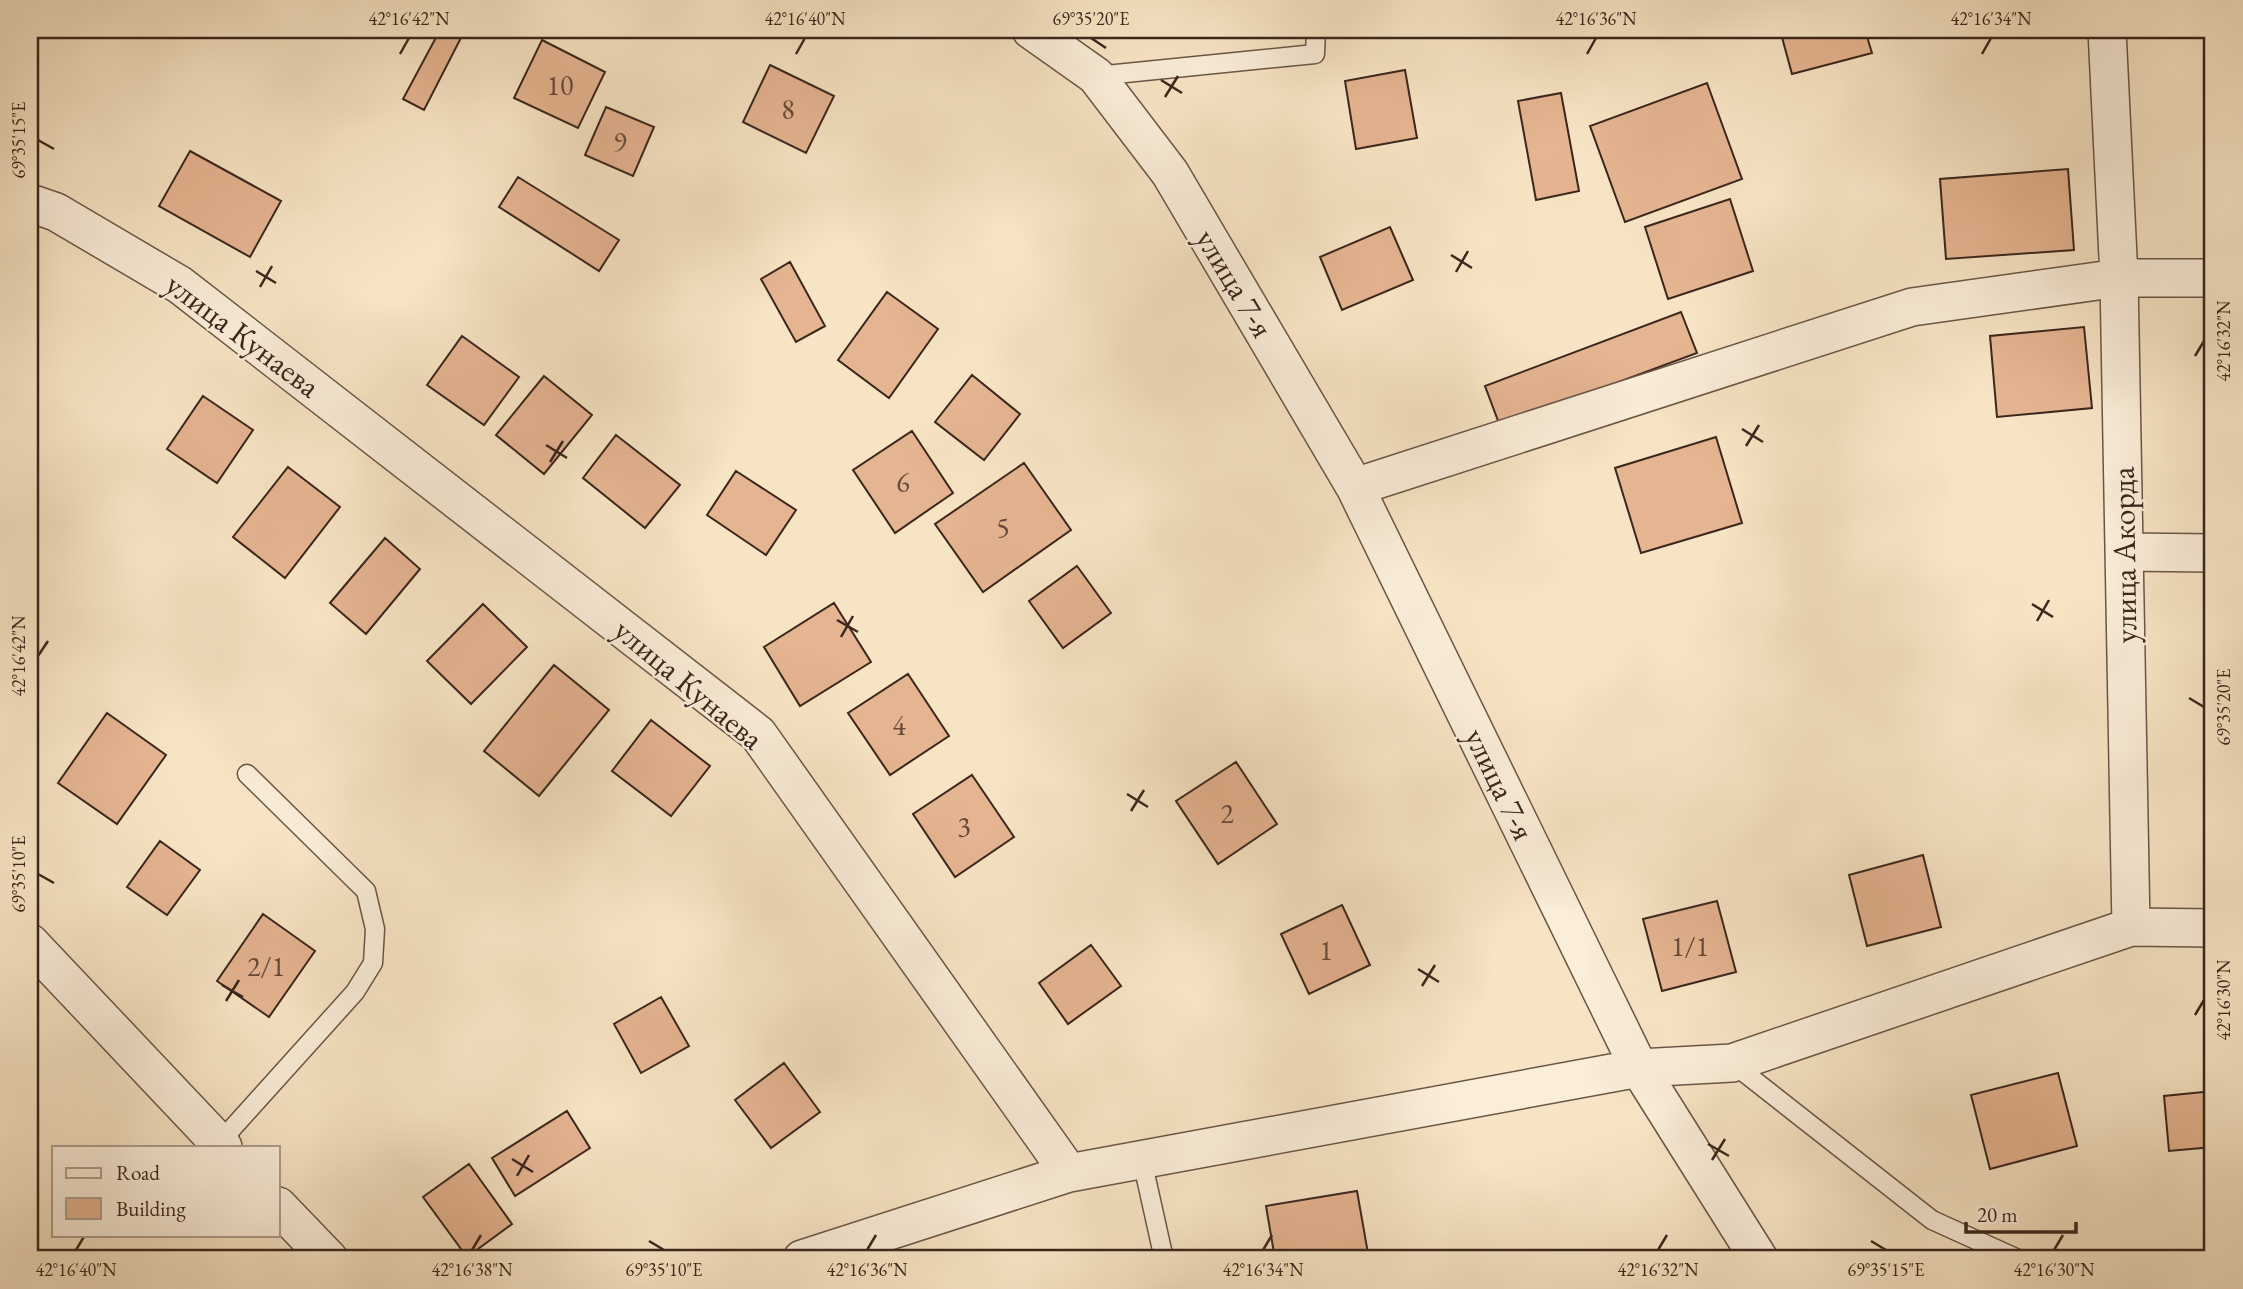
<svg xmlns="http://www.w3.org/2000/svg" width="2243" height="1289" font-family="'EB Garamond',serif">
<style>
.building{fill:#e5b491;stroke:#3b261d;stroke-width:2}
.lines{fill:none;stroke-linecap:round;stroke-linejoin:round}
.lane-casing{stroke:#6a5647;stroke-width:21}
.street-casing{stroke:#6a5647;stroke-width:40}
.lane{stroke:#faedd9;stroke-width:18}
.street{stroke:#faedd9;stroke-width:37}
.ticks{fill:none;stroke:#3b261d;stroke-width:2.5}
.labels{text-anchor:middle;stroke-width:5;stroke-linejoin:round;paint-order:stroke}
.number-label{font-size:28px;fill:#664a3a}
.street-label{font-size:32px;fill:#3b261d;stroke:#faedd9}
.neatline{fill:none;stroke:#3b261d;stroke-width:2.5}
.ticks-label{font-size:18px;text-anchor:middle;fill:#3b261d}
</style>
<rect width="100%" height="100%" fill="#f7e4c4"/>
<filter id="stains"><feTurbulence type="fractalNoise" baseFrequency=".00286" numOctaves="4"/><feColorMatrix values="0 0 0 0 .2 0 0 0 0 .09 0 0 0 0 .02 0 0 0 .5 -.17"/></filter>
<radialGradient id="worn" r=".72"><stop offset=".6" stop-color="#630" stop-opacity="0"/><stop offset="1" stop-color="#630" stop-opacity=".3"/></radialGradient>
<path class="building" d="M440,30H465L424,110L403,99Z
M1780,30H1865L1872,53L1792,74Z
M542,40L605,72L578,128L514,98Z
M770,65L834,96L806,153L743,122Z
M1405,70L1417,138L1356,149L1345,81Z
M1707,83L1742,179L1625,222L1590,126Z
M1561,93L1579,191L1536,200L1518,101Z
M606,107L654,127L633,176L585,155Z
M190,151L281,201L250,257L159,206Z
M2068,169L2074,250L1946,259L1940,179Z
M518,177L619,240L599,271L499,207Z
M1730,199L1753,271L1668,299L1645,227Z
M1390,227L1413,280L1342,310L1320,257Z
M790,262L825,326L796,342L761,279Z
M887,292L938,329L889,398L838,360Z
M1681,312L1697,353L1500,426L1485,386Z
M2084,327L2092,408L1997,417L1990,336Z
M462,336L519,377L484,425L427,385Z
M972,375L1020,414L984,460L935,422Z
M544,376L592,415L544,474L496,435Z
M203,396L253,430L217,483L167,449Z
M912,431L953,493L895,533L853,470Z
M616,435L680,485L645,528L583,478Z
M1716,437L1742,523L1641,553L1615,468Z
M1024,463L1071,530L983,592L935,524Z
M288,467L340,507L285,578L233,537Z
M736,471L796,510L766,555L707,515Z
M385,538L420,569L366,634L330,603Z
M1077,566L1111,613L1063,648L1029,601Z
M834,603L871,662L800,706L764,647Z
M483,604L527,647L471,704L427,661Z
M554,665L609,710L539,796L484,751Z
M908,674L949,736L890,775L848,713Z
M107,713L166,755L117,824L58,783Z
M651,720L710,766L671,816L612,771Z
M1236,762L1277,824L1218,864L1176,801Z
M972,775L1014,837L955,877L913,814Z
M160,841L200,870L167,915L127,887Z
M1923,855L1941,927L1867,946L1849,875Z
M1717,901L1736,972L1662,991L1643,919Z
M1342,905L1370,965L1309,994L1281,934Z
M263,914L315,951L269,1017L217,981Z
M1091,945L1121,986L1068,1024L1039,983Z
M661,997L689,1046L641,1073L614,1024Z
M784,1063L820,1112L771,1148L735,1100Z
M2058,1073L2077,1146L1990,1169L1971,1095Z
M2213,1091V1147L2169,1151L2164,1096Z
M567,1111L590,1148L515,1196L492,1158Z
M469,1164L512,1224L467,1257L423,1197Z
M1357,1191L1369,1259H1275L1266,1206Z"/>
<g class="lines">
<defs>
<path id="lane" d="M1096,76L1315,54L1316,30
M1732,1063L1932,1220L2018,1259
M219,1143L355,992L373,963L375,929L366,891L247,774
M1142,1160L1164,1259"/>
<path id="street" d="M1031,30L1096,76L1170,173L1355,487L1639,1068L1069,1173
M30,203L56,212L180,285L758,734L1069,1173L802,1259
M1355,487L1912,307L2119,278L2107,30
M2124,552L2213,553
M2131,927L2119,278H2213
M30,943L223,1147
M278,1206L329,1259
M1759,1259L1639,1068L1732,1063L2131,927L2213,928"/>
</defs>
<use href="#lane" class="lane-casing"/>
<use href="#street" class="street-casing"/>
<use href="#lane" class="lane"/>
<use href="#street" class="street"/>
</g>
<path class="ticks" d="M1091,38L1106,48M400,54L409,38M796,54L805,38M1587,54L1596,38M1982,54L1991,38M1161,80L1182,93M1165,97L1178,76M38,140L54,149M1451,255L1472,268M256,271L276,283M1456,272L1468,251M260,287L272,266M2195,356L2204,341M1742,429L1763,442M546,445L567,458M1746,446L1759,425M550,462L563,441M2032,604L2053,617M837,620L858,632M2037,621L2049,600M841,637L853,616M38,656L48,641M2189,698L2204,707M1127,794L1148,807M1131,811L1144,790M38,874L54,883M1418,969L1439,982M222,985L243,997M1422,986L1435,965M226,1001L239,980M2195,1015L2204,1000M1708,1144L1729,1156M512,1159L533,1172M1712,1160L1725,1139M517,1176L529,1155M649,1241L664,1250M1871,1241L1886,1250M76,1250L85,1235M472,1250L481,1235M867,1250L876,1235M1263,1250L1272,1235M1658,1250L1667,1235M2054,1250L2063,1235"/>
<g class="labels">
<g class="number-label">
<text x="560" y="95">10</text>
<text x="788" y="119">8</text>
<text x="620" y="151">9</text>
<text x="903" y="492">6</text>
<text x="1003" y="537">5</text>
<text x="899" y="735">4</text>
<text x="1227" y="823">2</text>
<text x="964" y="836">3</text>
<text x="1690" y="956">1/1</text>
<text x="1326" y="960">1</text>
<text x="266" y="976">2/1</text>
</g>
<g class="street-label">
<text transform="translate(1235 283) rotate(59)" y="11">улица 7-я</text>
<text transform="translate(243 335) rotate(37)" y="11">улица Кунаева</text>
<text transform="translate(2124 555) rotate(-91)" y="11">улица Акорда</text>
<text transform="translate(689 684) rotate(40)" y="11">улица Кунаева</text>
<text transform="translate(1500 784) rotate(64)" y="11">улица 7-я</text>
</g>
</g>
<rect width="2243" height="1289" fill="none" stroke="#f7e4c4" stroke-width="77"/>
<rect x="52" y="1146" width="228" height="91" fill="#faedd9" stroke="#ae9d8e" stroke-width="2"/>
<rect x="66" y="1168" width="35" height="10" fill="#faedd9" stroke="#ae9d8e" stroke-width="2"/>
<text x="116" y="1180" font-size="21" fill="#3b261d">Road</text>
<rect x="66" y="1198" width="35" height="21" fill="#e5b491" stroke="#ae9d8e" stroke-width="2"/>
<text x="116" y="1216" font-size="21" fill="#3b261d">Building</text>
<path d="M1966 1222v10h110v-10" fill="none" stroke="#3b261d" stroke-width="3.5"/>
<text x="1977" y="1222" font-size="21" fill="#3b261d" stroke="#faedd9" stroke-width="5" paint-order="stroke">20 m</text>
<rect x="38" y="38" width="2166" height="1212" class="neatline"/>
<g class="ticks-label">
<text x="409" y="25">42°16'42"N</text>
<text x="805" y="25">42°16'40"N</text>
<text x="1091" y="25">69°35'20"E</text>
<text x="1596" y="25">42°16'36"N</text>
<text x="1991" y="25">42°16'34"N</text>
<text transform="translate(19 140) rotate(-90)" y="6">69°35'15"E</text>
<text transform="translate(2224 341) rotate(-90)" y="6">42°16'32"N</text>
<text transform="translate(19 656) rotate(-90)" y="6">42°16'42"N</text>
<text transform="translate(2224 707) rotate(-90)" y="6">69°35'20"E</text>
<text transform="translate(19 874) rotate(-90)" y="6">69°35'10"E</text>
<text transform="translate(2224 1000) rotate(-90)" y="6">42°16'30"N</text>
<text x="76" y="1276">42°16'40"N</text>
<text x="472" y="1276">42°16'38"N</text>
<text x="664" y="1276">69°35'10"E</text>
<text x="867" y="1276">42°16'36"N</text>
<text x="1263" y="1276">42°16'34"N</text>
<text x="1658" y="1276">42°16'32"N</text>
<text x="1886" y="1276">69°35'15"E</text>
<text x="2054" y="1276">42°16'30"N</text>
</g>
<rect width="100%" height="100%" filter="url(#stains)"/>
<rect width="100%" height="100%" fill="url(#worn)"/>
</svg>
